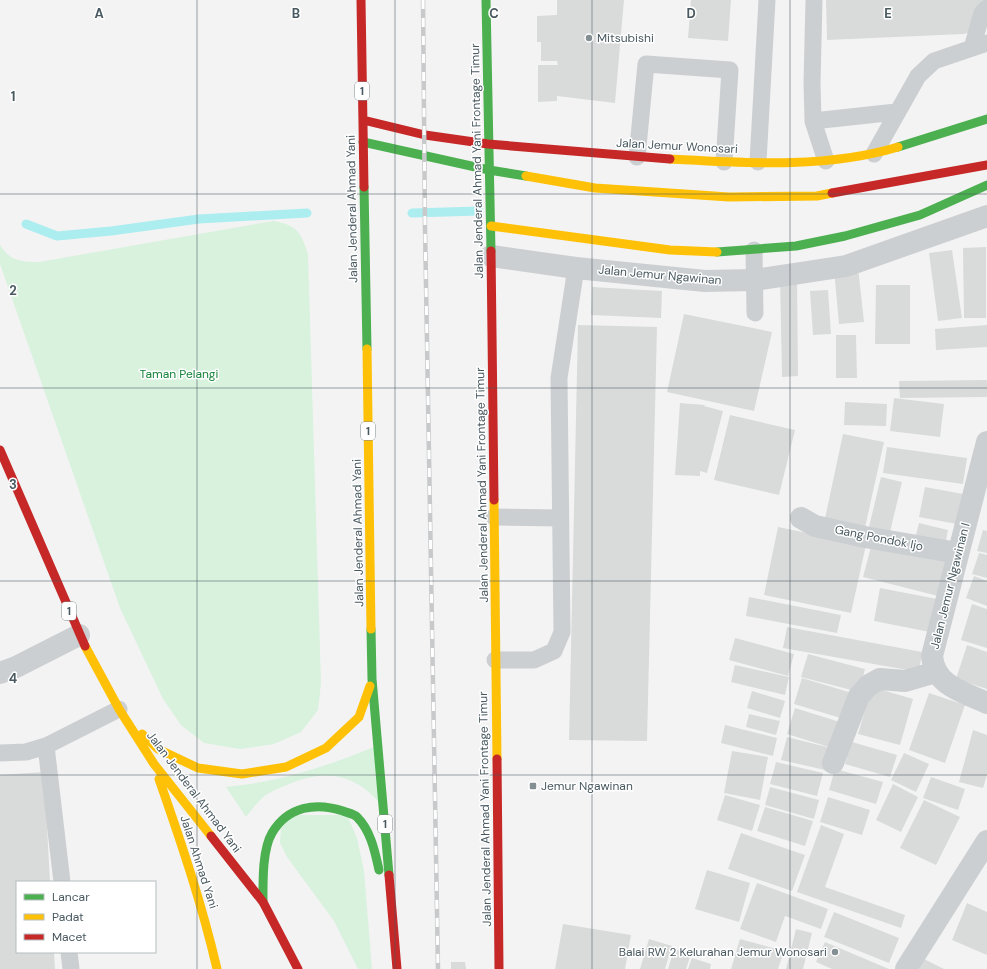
<svg xmlns="http://www.w3.org/2000/svg" width="987" height="969" font-family="'DM Sans',sans-serif">
<style>
.green{fill:#d8f2de}
.lines{fill:none;stroke-linecap:round;stroke-linejoin:round}
.stream{stroke:#acedf0;stroke-width:9}
.building{fill:#d9dbdb}
.lane{stroke:#cccfd1;stroke-width:17}
.street{stroke:#cccfd1;stroke-width:22}
.fast{stroke:#4caf50;stroke-width:9}
.slow{stroke:#ffc107;stroke-width:9}
.jam{stroke:#c62828;stroke-width:9}
.rail-casing{stroke:#c8c9cb;stroke-width:4.5}
.rail{stroke:#fff;stroke-width:3;stroke-dasharray:9;stroke-linecap:butt}
.grid{fill:none;stroke:#495960;stroke-width:1;stroke-opacity:0.55}
.poi-dot{fill:#848f93;stroke:#fff;stroke-width:1.5}
.labels{text-anchor:middle;stroke-width:3;stroke-linejoin:round;paint-order:stroke}
.shield{fill:#fff;stroke:#808b90;stroke-width:1}
.shield-label{font-size:11px;font-weight:bold;fill:#495960}
.poi-label{font-size:12px;fill:#495960;stroke:#fff;text-anchor:start}
.street-label{font-size:12px;fill:#495960;stroke:#fff}
.park-label{font-size:12px;fill:#16843b;stroke:#fff}
.grid-label{font-size:13px;text-anchor:middle;font-weight:bold;fill:#495960;stroke:#fff;stroke-width:3;stroke-linejoin:round;paint-order:stroke}
</style>
<rect width="100%" height="100%" fill="#f3f3f3"/>
<path class="green" d="M273,221C297,225 301,232 308,254L321,683L318,710L301,732L274,744L240,749L204,743L181,725L163,699L120,608L0,264V245C10,261 21,262 39,262Z
M376,746L380,803C353,773 326,769 289,784C280,788 269,792 262,798C256,804 251,811 246,817L226,787C278,782 329,766 376,746Z
M291,815H347L357,838L364,871L372,969H358L334,921L287,857L280,843L281,829Z"/>
<g class="lines">
<path class="stream" d="M412,213L479,211
M26,224L57,236L111,231L199,219L307,213"/>
</g>
<path class="building" d="M557,0H624L615,103L557,96V101L538,102V65H558L557,61H541V42H537V16L557,15Z
M691,0H731L728,41L688,38Z
M826,0H987L970,32L964,34L827,40Z
M986,247V318H964L963,248Z
M952,250L962,318L938,321L929,253Z
M858,267L864,322L839,324L834,270Z
M780,277H797L798,376L782,377Z
M876,285H910V344H875Z
M592,287L662,291L661,318L591,315Z
M828,290L831,334L813,335L810,291Z
M684,314L772,332L754,411L667,392Z
M578,325L657,327L647,741L569,740Z
M987,325V347L936,350L935,329Z
M836,335H856L857,378H836Z
M987,380V397L900,398L899,381Z
M894,398L944,404L940,437L890,431Z
M845,402L887,404L886,426L844,425Z
M680,403L705,405L704,406L723,411L707,473L700,471V476L675,475Z
M730,415L795,430L779,495L714,480Z
M843,434L884,442L864,532L824,523Z
M887,447L967,458L963,484L883,473Z
M881,477L902,482L889,536L868,531Z
M925,487L963,494L957,524L919,517Z
M919,523L948,530L944,550L914,543Z
M778,527L866,545L851,613L764,595Z
M983,530L987,531V553L977,551Z
M872,543L951,562L942,597L863,577Z
M979,553L987,555V578L972,574Z
M974,576L987,581V606L966,598Z
M880,588L937,599L930,632L874,621Z
M749,597L841,615L837,633L746,616Z
M972,604L987,609V648L961,640Z
M787,627L922,652L919,672L783,648Z
M735,638L794,654L788,676L729,660Z
M967,645L987,652V689L956,679Z
M808,654L865,669L859,692L801,677Z
M735,665L789,677L785,695L731,682Z
M802,678L852,693L844,719L794,704Z
M872,687L913,699L900,745L858,734Z
M752,691L785,701L780,718L747,708Z
M929,693L965,705L945,763L909,750Z
M795,708L840,722L832,748L787,734Z
M749,714L780,721L776,735L746,727Z
M725,725L777,738L773,756L721,743Z
M973,730L987,735V775L983,788L959,782Z
M787,737L831,748L825,770L781,760Z
M852,742L897,755L890,777L845,764Z
M732,751L768,757L760,800L724,793Z
M904,753L929,764L916,792L891,780Z
M776,762L823,773L817,796L770,784Z
M835,769L883,782L876,804L829,790Z
M44,772L50,882H17V952H54L55,969H0V775Z
M931,777L965,789L958,810L923,798Z
M893,784L918,797L901,832L876,820Z
M770,787L819,800L814,819L765,805Z
M725,795L760,805L752,831L717,820Z
M828,797L870,810L862,835L820,822Z
M924,800L960,817L936,865L900,848Z
M765,807L813,821L805,846L757,831Z
M821,825L844,834L825,887L905,915L901,928L797,892Z
M741,833L805,855L792,891L728,869Z
M707,870L750,883L739,922L695,909Z
M757,883L828,909L821,929L785,916L776,942L740,929Z
M967,903L987,912V955L952,940Z
M834,912L899,938L889,963L824,937Z
M563,924L631,935L625,969H555Z
M796,929L812,933L803,969H786Z
M649,939L672,946L665,969H640Z
M740,939L784,951L778,969H731Z
M825,942L889,969H832L816,962Z
M674,949L691,954L686,969H668Z
M692,958L711,964L710,969H688Z
M924,959L944,969H919Z
M451,962H465L466,969H451Z"/>
<g class="lines">
<path class="lane" d="M814,0L812,83L813,121L826,161
M972,48L982,13L987,8
M813,121L896,112
M874,154L918,76L934,61L987,43
M637,157L646,64L730,70L724,162
M758,162L767,0
M754,250L755,313
M494,517L560,518
M495,660H534L554,651L562,632L559,378L576,268
M46,746L62,882
M0,753L26,752L46,746L119,709
M69,952L71,969"/>
<path class="street" d="M491,256L576,268L705,281L754,280L846,266L987,216
M987,442L932,656C935,686 963,692 987,703
M801,518L815,526L865,537L958,553
M0,673L16,667L79,635
M833,763L859,696L869,685L880,679L905,681L936,672
M906,969L987,841"/>
<path class="fast" d="M486,0L491,251
M363,142L489,170L526,176
M898,147L987,119
M364,187L367,349
M717,252L796,246L845,236L920,215L987,185
M371,629L372,679L389,875
M263,902C263,883 262,850 272,833C288,806 316,802 343,811C348,813 354,814 357,817C371,831 375,852 379,870"/>
<path class="slow" d="M670,159C746,163 825,169 898,147
M526,176L595,188L729,197L817,196L832,193
M491,226L670,250L717,252
M367,349L371,629
M494,500L497,759
M85,646L119,709L154,764L211,836
M142,734L158,749L198,768L242,774L286,767L326,748L359,717L370,686
M159,779C181,842 202,904 217,969"/>
<path class="jam" d="M361,0L364,187
M363,120L425,135L488,144L670,159
M832,193L987,165
M491,251L494,500
M0,450L85,646
M497,759L499,969
M211,836L263,902L298,969
M389,875L397,969"/>
<defs>
<path id="rail" d="M423,0L425,227L438,969"/>
</defs>
<use href="#rail" class="rail-casing"/>
<use href="#rail" class="rail"/>
</g>
<path class="grid" d="M197,0V969M395,0V969M592,0V969M790,0V969M0,194H987M0,388H987M0,581H987M0,775H987"/>
<g class="poi-dot">
<circle cx="589" cy="38" r="4"/>
<rect x="529" y="782" width="8" height="8" rx="2"/>
<circle cx="835" cy="952" r="4"/>
</g>
<g class="labels">
<g class="shield">
<rect x="355" y="82" width="14" height="18" rx="3"/>
<rect x="361" y="422" width="14" height="18" rx="3"/>
<rect x="62" y="602" width="14" height="18" rx="3"/>
<rect x="378" y="815" width="14" height="18" rx="3"/>
</g>
<g class="shield-label">
<text x="362" y="95">1</text>
<text x="368" y="435">1</text>
<text x="69" y="615">1</text>
<text x="385" y="828">1</text>
</g>
<g class="poi-label">
<text x="597" y="42">Mitsubishi</text>
<text x="541" y="790">Jemur Ngawinan</text>
<text x="827" y="956" text-anchor="end">Balai RW 2 Kelurahan Jemur Wonosari</text>
</g>
<g class="street-label">
<text transform="translate(677 146) rotate(3)" y="4">Jalan Jemur Wonosari</text>
<text transform="translate(477 161) rotate(-91)" y="4">Jalan Jenderal Ahmad Yani Frontage Timur</text>
<text transform="translate(352 209) rotate(-91)" y="4">Jalan Jenderal Ahmad Yani</text>
<text transform="translate(660 275) rotate(5)" y="4">Jalan Jemur Ngawinan</text>
<text transform="translate(482 485) rotate(-91)" y="4">Jalan Jenderal Ahmad Yani Frontage Timur</text>
<text transform="translate(358 533) rotate(-91)" y="4">Jalan Jenderal Ahmad Yani</text>
<text transform="translate(879 538) rotate(11)" y="4">Gang Pondok Ijo</text>
<text transform="translate(950 586) rotate(-76)" y="4">Jalan Jemur Ngawinan I</text>
<text transform="translate(194 792) rotate(53)" y="4">Jalan Jenderal Ahmad Yani</text>
<text transform="translate(485 809) rotate(-91)" y="4">Jalan Jenderal Ahmad Yani Frontage Timur</text>
<text transform="translate(199 862) rotate(72)" y="4">Jalan Ahmad Yani</text>
</g>
<g class="park-label">
<text x="179" y="378">Taman Pelangi</text>
</g>
</g>
<g class="grid-label">
<text x="99" y="18">A</text>
<text x="296" y="18">B</text>
<text x="494" y="18">C</text>
<text x="691" y="18">D</text>
<text x="888" y="18">E</text>
<text x="13" y="101">1</text>
<text x="13" y="295">2</text>
<text x="13" y="489">3</text>
<text x="13" y="683">4</text>
</g>
<rect x="16" y="881" width="140" height="72" fill="#ffffff" stroke="#b6bdbf"/>
<rect x="24" y="894" width="20" height="6" fill="#4caf50" stroke="#b6bdbf"/>
<text x="52" y="901" font-size="12" fill="#495960">Lancar</text>
<rect x="24" y="914" width="20" height="6" fill="#ffc107" stroke="#b6bdbf"/>
<text x="52" y="921" font-size="12" fill="#495960">Padat</text>
<rect x="24" y="934" width="20" height="6" fill="#c62828" stroke="#b6bdbf"/>
<text x="52" y="941" font-size="12" fill="#495960">Macet</text>
</svg>
